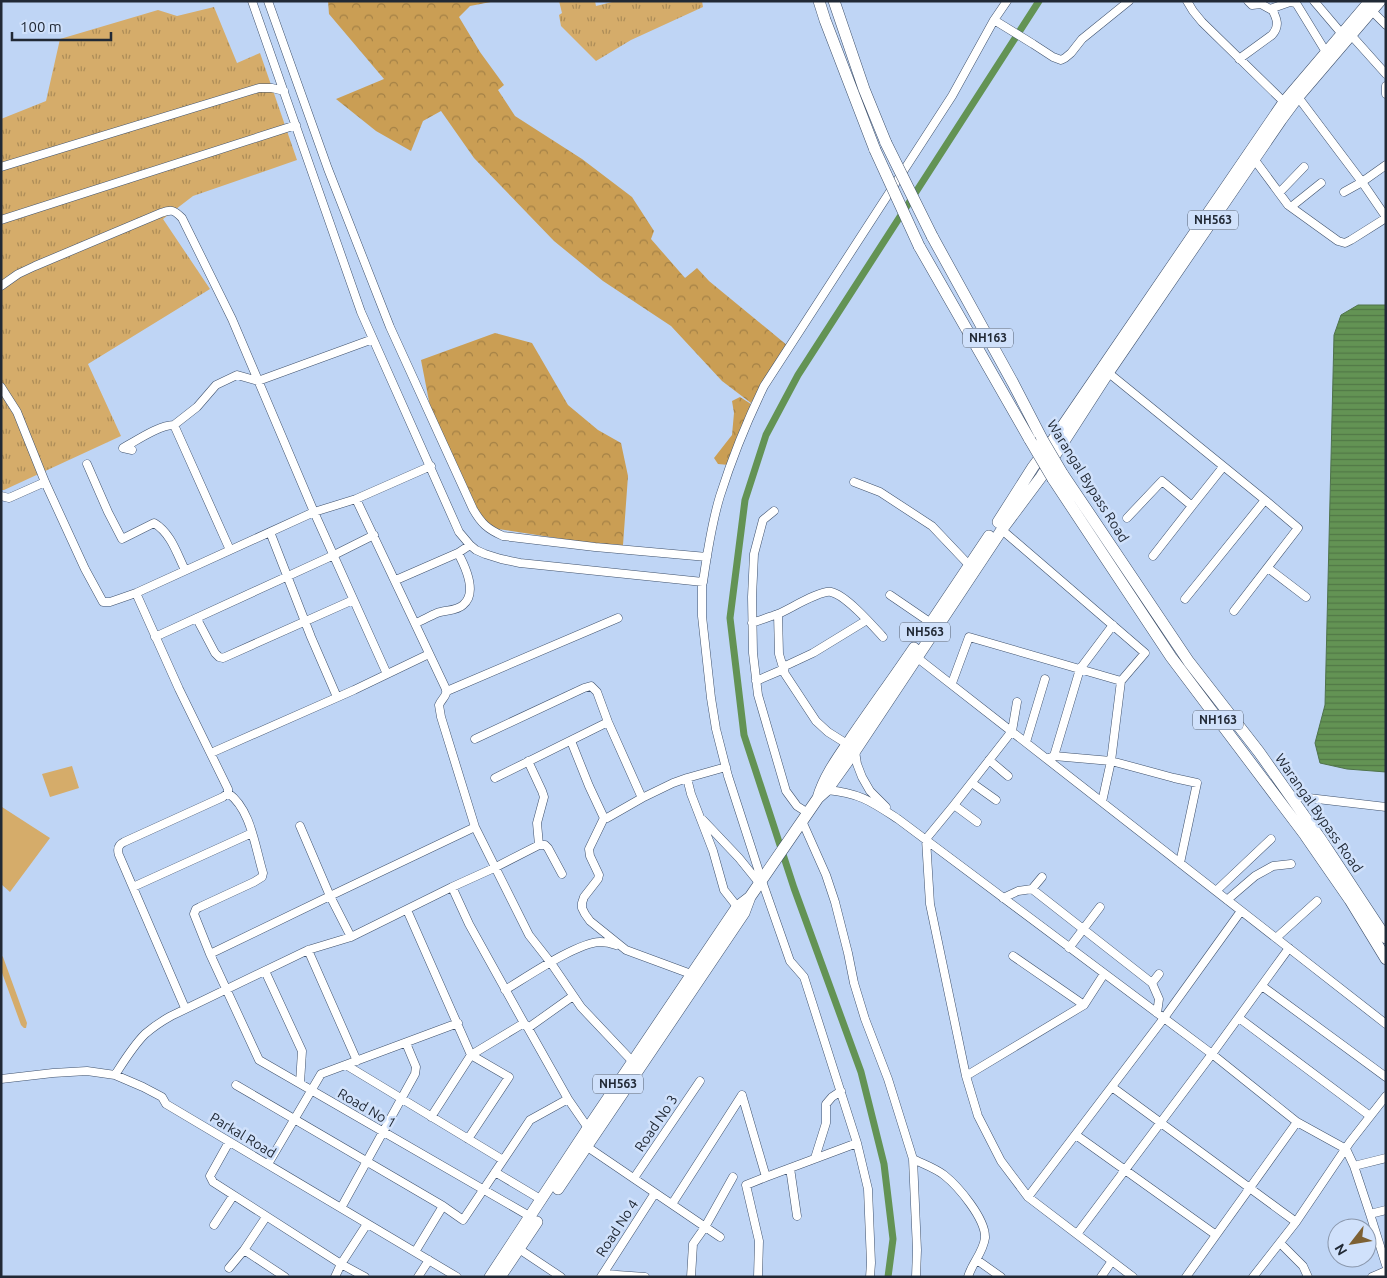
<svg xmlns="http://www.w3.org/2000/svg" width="1387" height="1278" font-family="Ubuntu,sans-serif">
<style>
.grass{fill:url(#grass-tufts)}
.forest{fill:url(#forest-crowns)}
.garden{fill:#d5ac6a}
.water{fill:url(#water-rules);stroke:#4f734b}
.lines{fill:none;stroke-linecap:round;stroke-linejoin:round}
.canal{stroke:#639354;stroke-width:7}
.minor-casing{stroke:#3f516c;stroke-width:9}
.highway-casing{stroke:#3f516c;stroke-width:12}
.minor{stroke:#fff;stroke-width:8}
.highway{stroke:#fff;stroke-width:11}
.highway-bridge-casing{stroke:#3f516c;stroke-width:12;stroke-linecap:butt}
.highway-bridge{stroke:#fff;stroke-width:11}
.labels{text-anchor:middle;stroke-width:5;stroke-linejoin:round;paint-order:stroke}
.shield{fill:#d0e1fb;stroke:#566070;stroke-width:1}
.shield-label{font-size:12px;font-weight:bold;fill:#212935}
.street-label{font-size:14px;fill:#212935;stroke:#d0e1fb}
</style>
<defs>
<pattern id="grass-tufts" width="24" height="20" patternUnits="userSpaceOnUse" patternTransform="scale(1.25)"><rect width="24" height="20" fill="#d5ac6a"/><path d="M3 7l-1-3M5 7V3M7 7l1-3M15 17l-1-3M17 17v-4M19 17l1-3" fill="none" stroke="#ac8c58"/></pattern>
<pattern id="forest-crowns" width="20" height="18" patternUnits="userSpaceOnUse" patternTransform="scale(1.25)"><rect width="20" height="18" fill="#ca9e54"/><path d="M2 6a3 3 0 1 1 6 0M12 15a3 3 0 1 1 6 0" fill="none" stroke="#a48146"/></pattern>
<pattern id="water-rules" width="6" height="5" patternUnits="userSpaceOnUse" patternTransform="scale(1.25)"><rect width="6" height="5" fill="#639354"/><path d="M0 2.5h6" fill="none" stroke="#517846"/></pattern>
</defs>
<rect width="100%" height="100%" fill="#bfd5f5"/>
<path class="grass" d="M559,1H595L596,6L616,1H702L703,7L631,40L596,61L561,26L559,15L562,13Z
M214,7L237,63L260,53L297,160L193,196L163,219L210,289L88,364L121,436L4,490H1V119L46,101L60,39L158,10L177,16Z"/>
<path class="forest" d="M328,1H496L470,6L459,17L480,52L504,85L498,90L515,116L582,159L632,197L654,231L651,239L685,278L697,268L709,281L788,346L751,403L722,381L671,326L603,281L554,241L474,158L441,111L423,121L411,151L376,131L336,99L384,79L329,14Z
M495,333L532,343L568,405L598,430L621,443L628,476L623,545L589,543L485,527L434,427L421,360Z
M740,397L751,404L729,465L718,464L714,458L732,435L734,413L732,401Z"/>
<path class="garden" d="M72,766L79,788L50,797L42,774Z
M2,807L50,838L10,892L1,884Z
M1,955L3,957L27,1023L26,1028H24L21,1025L1,970Z"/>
<path class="water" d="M1358,305H1386V772L1347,769L1320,763L1315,743L1325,705L1334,335L1341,315Z"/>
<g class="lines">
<path class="canal" d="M888,1277L893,1239L884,1164L861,1072L794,888L744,735L730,618L745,500L766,435L798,375L1039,1"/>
<defs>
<path id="minor" d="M252,1L361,312L459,532L470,545L476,550L485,554L501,559L520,563L703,582
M268,1L328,169L390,327L473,509C481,523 487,529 503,536L595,547L707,557
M1187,1L1193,11L1202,22L1284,102
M1248,1L1252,5L1261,4L1270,9L1290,2L1296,3L1326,52
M1314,1L1342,34
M1372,11L1386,25
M994,20L1033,44L1053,57L1061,60L1065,58L1071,53L1082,39L1129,1
M1351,35L1386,74
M1239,59L1272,35C1280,26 1277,19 1272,9
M1386,86V94
M1298,97L1362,182L1386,217
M1254,159L1288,205L1338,241L1345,243L1351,240L1386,218
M1,167L259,88H272L284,91
M1344,192L1362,182L1386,165
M1279,193L1304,167
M1291,207L1321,183
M1,220L296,125
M1,286L18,274L35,266L161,213C172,209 174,210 182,218L232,319L314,512L387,674
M1105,370L1265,500L1185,599
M1,387L17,412L45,482L85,569L103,602H110L136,593L314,512L356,499
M174,425L197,407L216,385L237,375L258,381L373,339
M132,450L123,448C136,441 159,425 174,425L230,550
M87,464L108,512L122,539L154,523C171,533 177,554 185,570
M431,466L356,499L445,687C449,695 442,698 439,705L441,717L475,827L529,935L551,963L581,1007L633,1062
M854,482L880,492L932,526L969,565
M1,496L9,498L45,482
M774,511L763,520L754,554L752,597L753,653L758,695L786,791L797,806L808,813
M1127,518L1162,481L1192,506L1223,467
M1002,530L1145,653L1121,681L1111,761L1102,802
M270,532L311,637L337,697
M1153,556L1192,506
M1268,568L1306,597
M396,580L458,553L470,545
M136,593L179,689L228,789V793L223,797L124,842C118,845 117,849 119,855L185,1008
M890,595L931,623
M1234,611L1298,528L1265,500
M778,614L779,654L785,674L816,721L828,732L847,744L855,751L857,764L862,777L870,791L886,807
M197,619L215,653L219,657L223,658L353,600
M416,623C423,620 430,616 437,613C445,610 457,611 463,605C478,593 465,566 458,553
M752,623C761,620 769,617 778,614C790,609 820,590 831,592C846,595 873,626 883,637
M155,637L334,555L374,535
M915,656L1386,1024
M783,667L813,653L867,620
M756,681L784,669
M952,683L969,637L1121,681
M447,691L618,618
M1017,702L1012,731L954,805L926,839L930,904L966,1076L978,1116L1001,1161L1028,1197L1133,1277
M475,739L584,688L591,686L597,692L608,722L642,798
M571,741L589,786L604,818H607L642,798L673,783L687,778L691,794L713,851L724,890L739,909
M1026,742L1045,679
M211,753L354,690L429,654
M1054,756L1080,669L1113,625
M1047,759L1054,756L1111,761L1174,778L1197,783L1180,863
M989,760L1008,776
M528,761L542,791L544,797L537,823L539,845
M495,778L608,722
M687,778L726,767
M972,783L996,800
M827,790C860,793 872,802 898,819L1212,1054L1297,1122L1346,1149L1354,1166L1370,1214L1386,1265
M228,793C251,809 255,847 263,873L262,877L254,882L200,907L196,909L194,914L210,954L259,1060L531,1217
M1300,797L1386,807
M954,805L977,822
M604,818L589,849L590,856L599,875L598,879L584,897L582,903V908L585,914L590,921L626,950L691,974
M703,820L739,858L760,884
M802,821L826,875L835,902L848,953L854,983L865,1019L888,1079L913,1159L917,1250L916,1277
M300,826L330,896L351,937
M133,887L252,833
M452,887L469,924L524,1023L528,1028L568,1099L588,1128
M1032,889L1042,877
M1216,891L1271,839
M1003,898L1018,891L1032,889L1152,983L1159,999L1157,1013
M1227,900L1255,876L1273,866L1291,864
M407,910L471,1055L509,1077L468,1139
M1276,938L1317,901
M1069,948L1100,907
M308,950L357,1061
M210,954L330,896L475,827
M1013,956L1084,1005
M265,971L302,1051L300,1083
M1152,983L1159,974
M1262,986L1386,1077
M505,990C527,977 576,943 600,942C606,942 611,943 616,945
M1239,1018L1370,1116
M528,1028L573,996
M346,1065L503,1160
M115,1075C124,1061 133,1046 145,1034C153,1027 162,1021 171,1016L308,950L351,937L452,887L494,868L539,845H545L548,848L562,874
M966,1076L1084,1005L1104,974
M1,1079L53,1073L87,1071L115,1075L143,1087L162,1097L166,1104L457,1277
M236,1085L443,1206L463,1220L530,1120L568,1099
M1112,1087L1296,1222
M742,1095L766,1177L857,1143
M431,1117L471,1055L524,1023
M1076,1135L1216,1235
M229,1142L210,1176L213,1182L341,1264L365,1277
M586,1146L720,1237
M815,1158L826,1123V1104L832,1097L841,1091
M913,1159C923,1164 935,1168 944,1175C958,1186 986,1219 985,1238C983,1253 972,1263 968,1277
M268,1164L321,1074L458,1023
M1354,1166L1386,1158
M790,1168L797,1216
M495,1172L542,1200
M634,1178L700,1081
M1028,1197L1164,1018L1241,911
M672,1204L742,1095
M341,1208L415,1074L416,1067L406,1043
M1370,1214L1386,1210
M214,1225L233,1196
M1077,1234L1212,1054L1289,948
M1280,1243L1303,1266L1308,1277
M519,1249L561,1277
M244,1250L285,1277
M415,1252L443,1206
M977,1260L1001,1277
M229,1268L244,1250L266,1217
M603,1274L645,1277
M335,1277L341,1264L367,1224
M418,1277L429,1260
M601,1277L655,1193
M691,1277L693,1244L705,1227L733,1177
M758,1277L759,1241L746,1185L766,1177
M870,1277L871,1263L868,1189L857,1143L804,977L790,961L762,881L728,776L716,729L711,698L702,616V585L703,582C707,554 712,522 720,496C732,458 747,421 764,386L952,96L994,20L1007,1
M1101,1277L1112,1261
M1186,1277L1297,1122
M1253,1277L1296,1222L1350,1142L1386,1096
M1372,1277L1386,1271"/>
<path id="highway" d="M819,1L825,20L875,150
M834,1L864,89L886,143
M932,236L1013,383L1042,439
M919,246L1030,440
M1062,473L1189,662L1259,752L1322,841L1386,938
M1053,479L1171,657L1305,835L1350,900L1386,959
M998,522L1033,467L1053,440L1284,102L1370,1
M924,633L989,536
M818,798C824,777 837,759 850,740C871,709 893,679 914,648
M558,1189L744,913L750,897
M490,1277L588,1128L737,907L750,897L818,798L827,790L855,751L1003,528L1041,477L1108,373L1281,120L1298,97L1380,1
M500,1277L537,1222"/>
</defs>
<use href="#minor" class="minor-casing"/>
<use href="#highway" class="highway-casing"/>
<use href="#minor" class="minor"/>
<use href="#highway" class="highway"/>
<defs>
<path id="highway-bridge" d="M886,143L932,236
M875,150L919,246
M1042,439L1062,473
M1030,440L1053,479"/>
</defs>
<use href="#highway-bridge" class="highway-bridge-casing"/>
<use href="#highway-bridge" class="highway-bridge"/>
</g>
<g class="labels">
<g class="shield">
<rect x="1188" y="210.5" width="50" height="19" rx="4"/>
<rect x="963" y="328.5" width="50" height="19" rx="4"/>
<rect x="900" y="622.5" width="50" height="19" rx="4"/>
<rect x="1193" y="710.5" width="50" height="19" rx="4"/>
<rect x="593" y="1074.5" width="50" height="19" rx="4"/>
</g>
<g class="shield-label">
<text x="1213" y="224">NH563</text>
<text x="988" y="342">NH163</text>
<text x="925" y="636">NH563</text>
<text x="1218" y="724">NH163</text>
<text x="618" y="1088">NH563</text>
</g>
<g class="street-label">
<text transform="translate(1088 481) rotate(58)" y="5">Warangal Bypass Road</text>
<text transform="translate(1319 813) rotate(55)" y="5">Warangal Bypass Road</text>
<text transform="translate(367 1108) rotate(30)" y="5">Road No 1</text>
<text transform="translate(656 1123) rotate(-56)" y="5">Road No 3</text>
<text transform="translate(243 1135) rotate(31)" y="5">Parkal Road</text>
<text transform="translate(617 1228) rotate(-57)" y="5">Road No 4</text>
</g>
</g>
<rect width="1387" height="1278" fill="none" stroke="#212935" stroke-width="5"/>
<g transform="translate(1352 1243) rotate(239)"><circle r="24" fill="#d0e1fb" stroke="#8a97ac"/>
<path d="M0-4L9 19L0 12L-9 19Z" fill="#7d6134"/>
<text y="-8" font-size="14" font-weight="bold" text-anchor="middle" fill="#212935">N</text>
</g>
<path d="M12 32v8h99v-8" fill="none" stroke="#212935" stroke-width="2.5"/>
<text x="20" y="32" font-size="15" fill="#212935" stroke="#d0e1fb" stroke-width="4" paint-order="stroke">100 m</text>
</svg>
